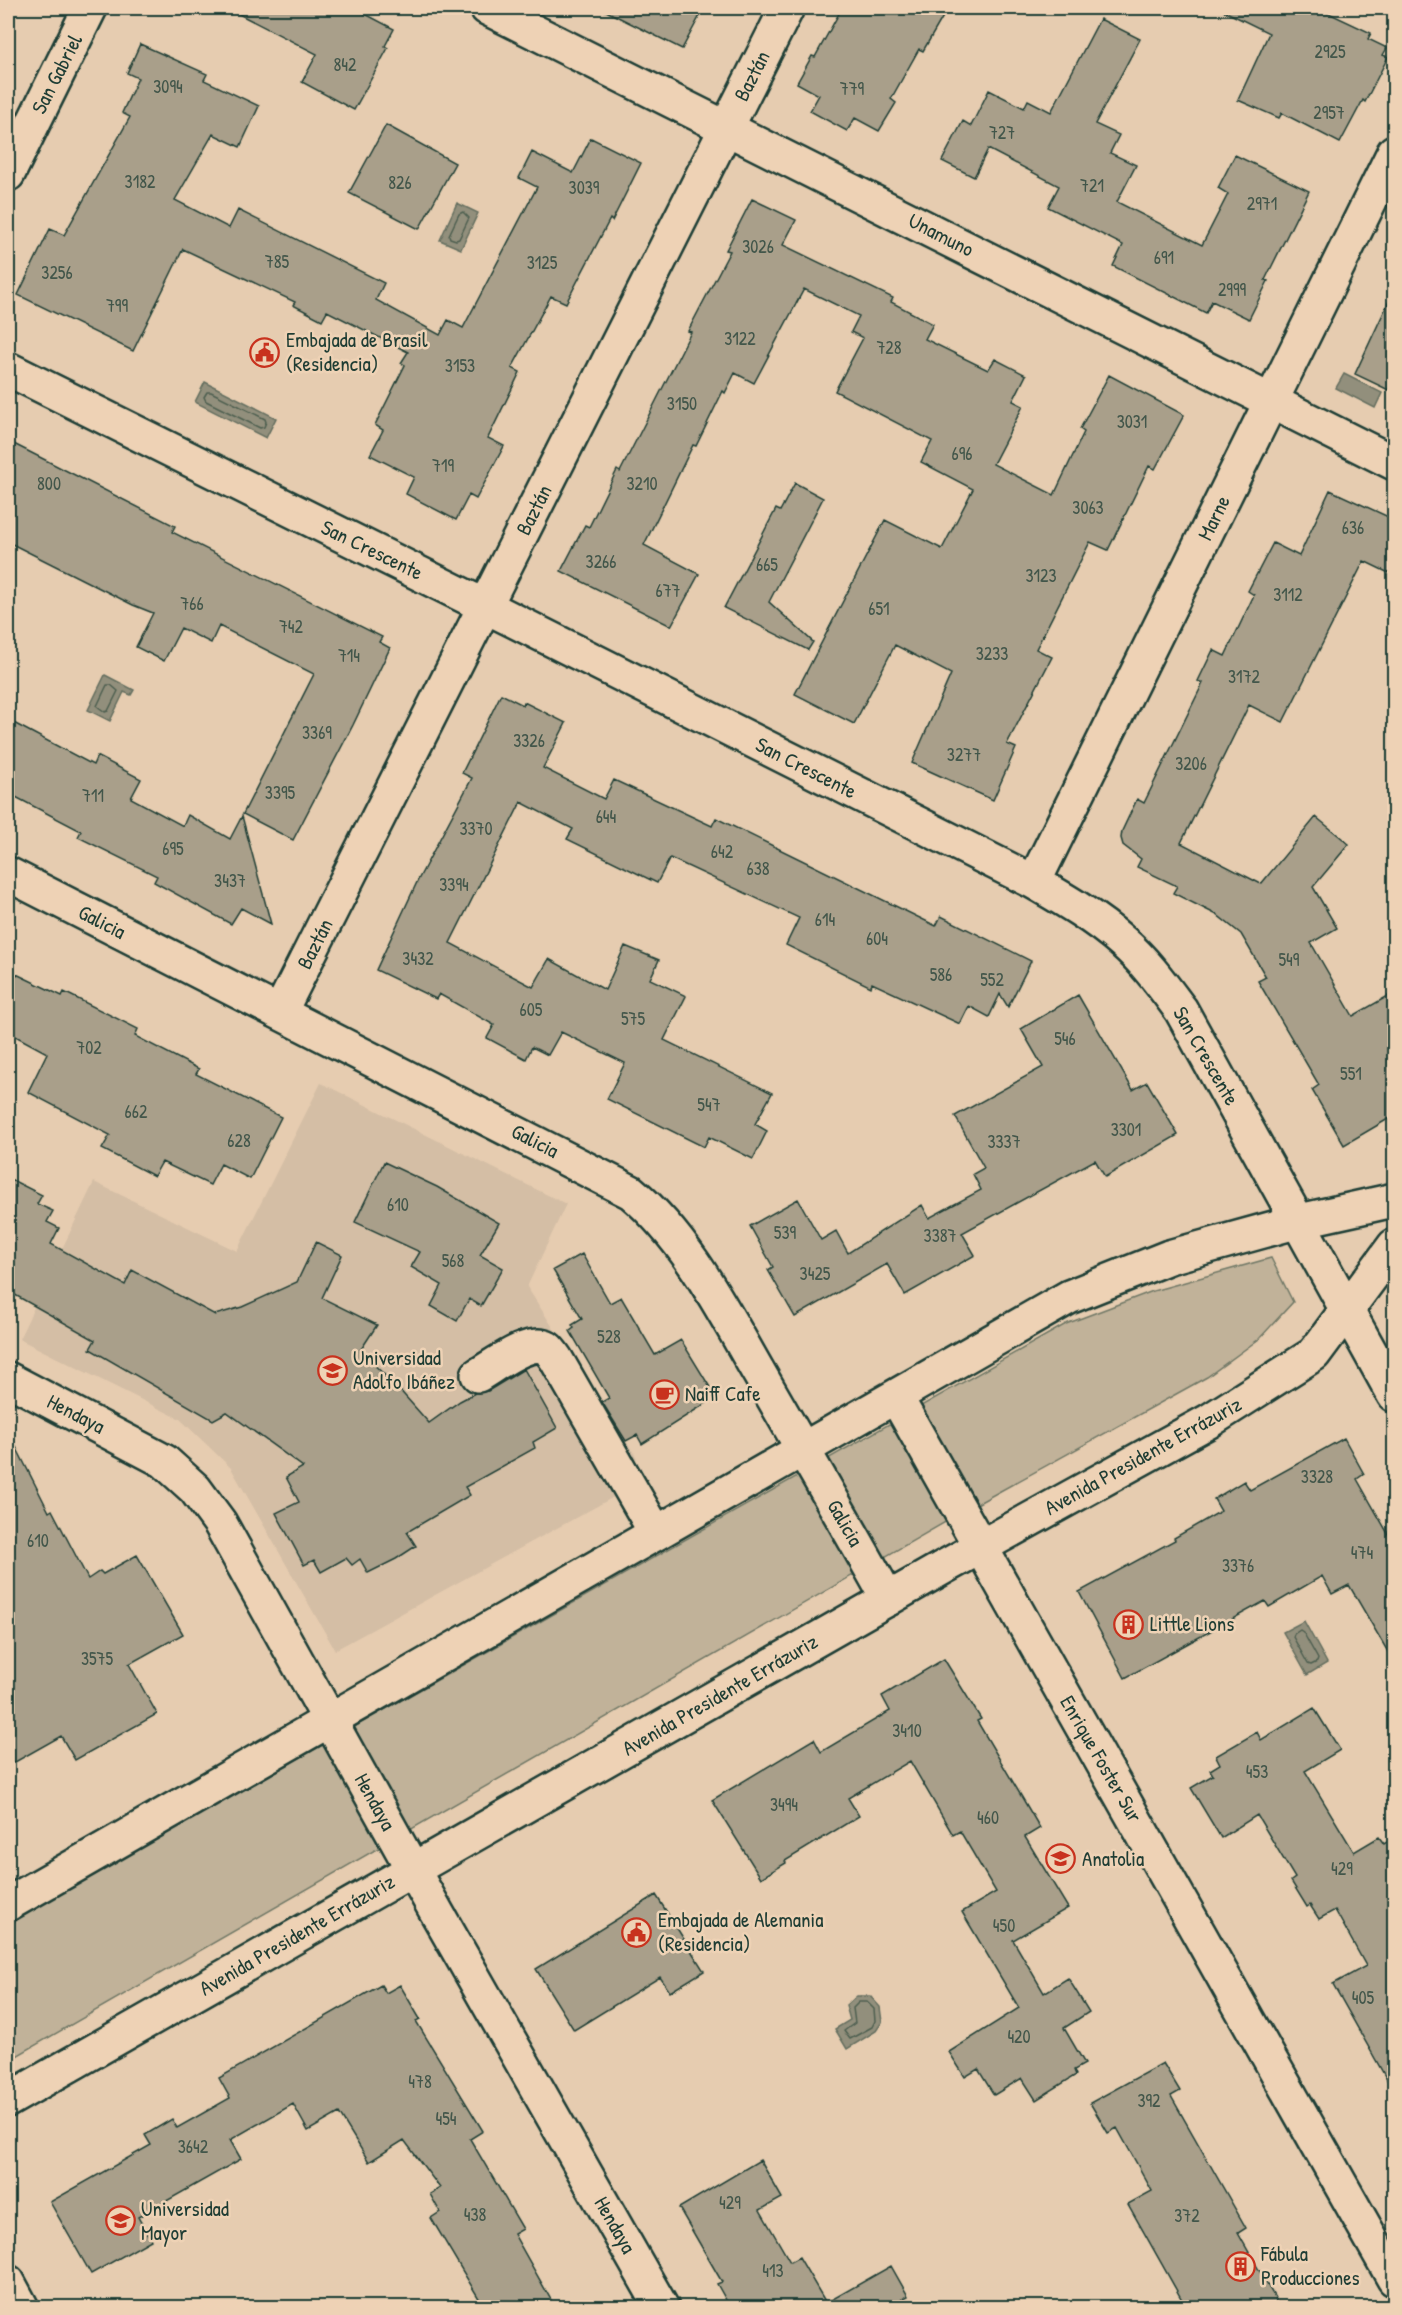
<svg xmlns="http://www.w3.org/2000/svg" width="1402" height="2315" font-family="'Patrick Hand',sans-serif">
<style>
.built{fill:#d4bea5}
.green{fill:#c1b299;stroke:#707866;stroke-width:1.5}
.water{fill:#928f7b;stroke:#646e5f;stroke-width:1.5}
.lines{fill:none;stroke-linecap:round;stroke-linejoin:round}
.shore{stroke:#4d5e50;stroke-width:1.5}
.building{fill:#a99f8a;stroke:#1f3d34;stroke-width:1.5}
.minor-casing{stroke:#1f3d34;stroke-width:38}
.major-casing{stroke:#1f3d34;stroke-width:38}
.minor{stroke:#eed2b5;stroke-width:33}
.major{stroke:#eed2b5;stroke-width:33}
.labels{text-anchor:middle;stroke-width:5;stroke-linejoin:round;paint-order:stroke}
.number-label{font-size:18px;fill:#42564a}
.street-label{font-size:21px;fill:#1f3d34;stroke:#eed2b5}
.poi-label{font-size:21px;fill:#1f3d34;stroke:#eed2b5;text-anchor:start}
</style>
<rect width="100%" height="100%" fill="#e6ccb0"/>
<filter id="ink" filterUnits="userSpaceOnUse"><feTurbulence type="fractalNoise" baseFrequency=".0167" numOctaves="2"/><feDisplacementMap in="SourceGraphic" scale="12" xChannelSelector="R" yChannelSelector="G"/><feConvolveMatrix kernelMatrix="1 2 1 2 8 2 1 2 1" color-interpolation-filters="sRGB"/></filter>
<g filter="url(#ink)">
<path class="built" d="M321,1083L566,1204L527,1287L637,1458L628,1464L630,1488L335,1650L231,1468L180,1419L19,1339L94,1182L237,1251Z"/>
<path class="green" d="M1271,1258L1293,1302L1259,1339L1207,1377L975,1505L8,2061V1923L1066,1324L1153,1291Z"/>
<path class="water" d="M457,203L478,213L461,249L440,240Z
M1344,374L1382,393L1375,408L1336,388Z
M205,382L276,418L266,438L195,402Z
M105,675L134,690L131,695L124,692L110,721L88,710Z
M1304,1621L1327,1663L1307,1675L1283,1632Z
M857,1996H870L880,2007L882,2022L876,2031L847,2049L835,2029L850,2020L846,2006Z"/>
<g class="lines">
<path class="shore" d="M463,212L469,218L459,239L456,240L450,238L449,235L459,214Z
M207,392H211L265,419L266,422L264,427L260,428L206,401L204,397Z
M107,685H111L118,691L108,711L105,712L97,706Z
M1300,1630L1303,1632L1318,1659L1317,1662L1311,1665L1308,1664L1293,1637L1294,1634Z
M859,2002H867L874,2009L875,2021L872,2027L850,2039L844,2031L855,2023L853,2008Z"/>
</g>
<path class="building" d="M227,8H354L394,29L385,46L388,48L354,110L302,82L317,54Z
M600,8H704L682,49Z
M842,8H948L923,51L919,49L891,99L896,103L879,131L855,118L847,131L810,111L819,95L797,83L812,56L815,57Z
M1218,8H1318L1371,33L1368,39L1387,48L1383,55L1388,57L1365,102L1363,100L1340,143L1282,113L1279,118L1238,100L1269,33Z
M1100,19L1140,39L1095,124L1119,135L1110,153L1136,165L1117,202L1202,245L1228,194L1218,188L1235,155L1309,191L1265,280L1268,281L1249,319L1212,301L1206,313L1113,266L1123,245L1048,207L1059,186L988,149L974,177L942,161L963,121L971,126L989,90L1024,108L1028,100L1051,112Z
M140,44L207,74L204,80L259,106L240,147L213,134L175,200L229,228L238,210L384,283L376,300L440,335L448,320L463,328L537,187L519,178L532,152L573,173L591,138L641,163L612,221L610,219L566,303L551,296L512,368L520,372L488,438L504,446L476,499L469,495L456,520L406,494L414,477L370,455L383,430L375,425L405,365L401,363L408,352L327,311L322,320L293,305L295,302L183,249L133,351L18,295L50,229L64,235L130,117L122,113L138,78L127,73Z
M386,125L455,163L419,229L349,193Z
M752,199L796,220L783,245L893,298L891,302L933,324L925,339L988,370L995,359L1026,375L1013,401L1023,406L993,464L1054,495L1084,432L1080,429L1109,375L1184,415L1155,469L1149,466L1108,550L1090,542L1036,649L1052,657L1007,744L1016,748L993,800L912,763L951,674L895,645L854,724L795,694L885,520L942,549L973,489L921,462L932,441L835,391L863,338L851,332L859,316L804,289L754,383L735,373L725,393L723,391L696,446L693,445L644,545L699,574L671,626L561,571L585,525L589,527L617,470L620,472L691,332L688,331L730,251L726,250Z
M1395,288V393L1355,374Z
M8,441L175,526L172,532L382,637L379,642L390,648L353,725L293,840L243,814L314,674L219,626L211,643L181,628L164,661L136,647L153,613L133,605L8,542Z
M795,483L823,498L769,602L813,642L808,650L724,608L776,509L780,511Z
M1330,490L1395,520V576L1364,561L1283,722L1249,705L1181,843L1261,884L1316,817L1349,844L1313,887L1337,928L1311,943L1353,1016L1395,992V1115L1344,1145L1312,1090L1319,1085L1258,981L1266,977L1241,934L1217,915L1173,893L1177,886L1137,867L1141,859L1123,845L1121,838L1122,831L1137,799L1144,803L1203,683L1198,681L1213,650L1225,656L1254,595L1248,591L1273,543L1299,556Z
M501,694L523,705L524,702L566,723L543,768L604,799L614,780L712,826L716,818L936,926L941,916L1031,961L1008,1007L1000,994L989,1017L969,1006L960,1024L872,983L871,987L786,945L799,918L670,858L657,883L567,839L573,829L521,802L450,943L533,987L549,959L605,990L625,946L659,960L650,979L686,996L664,1040L772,1093L755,1124L767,1131L753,1159L709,1137L704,1147L607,1099L625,1063L561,1032L548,1055L532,1047L526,1059L487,1038L494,1025L439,994L436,999L376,970L418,880L472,778L462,773Z
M8,720L93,765L97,756L141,779L131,798L183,826L188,815L230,839L242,816L271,924L241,908L231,924L154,882L157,876L78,837L81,831L8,793Z
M8,970L62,996L64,992L138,1029L135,1036L199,1069L196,1074L281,1117L250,1179L221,1164L210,1185L162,1162L154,1176L102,1149L110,1135L28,1092L47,1053L8,1032Z
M1078,995L1133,1090L1147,1082L1178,1135L1105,1177L1095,1160L962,1233L975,1255L905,1295L887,1264L795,1317L768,1270L773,1267L750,1226L798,1199L821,1240L836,1231L848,1253L922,1205L929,1218L981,1190L973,1174L984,1168L955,1116L1043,1067L1021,1029Z
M384,1162L437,1187L499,1223L480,1255L503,1268L481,1306L469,1299L457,1321L431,1306L442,1285L411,1267L420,1252L355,1222Z
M8,1178L42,1195L37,1204L53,1211L47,1222L59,1228L51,1244L125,1285L132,1270L215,1315L242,1307L297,1282L316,1242L342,1255L322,1298L377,1325L360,1351L397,1387L429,1423L460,1401L475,1393L488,1391L524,1369L557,1428L533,1442L535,1448L465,1487L470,1495L407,1532L416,1546L396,1559L368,1573L360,1559L352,1565L346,1558L321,1572L314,1560L304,1565L276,1513L299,1502L286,1477L303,1467L227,1412L213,1420L90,1349L95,1340L8,1291Z
M582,1254L610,1303L621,1297L655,1355L681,1340L716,1397L642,1444L637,1435L626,1441L602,1402L609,1398L570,1331L574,1328L572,1325L582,1319L553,1270Z
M8,1431L49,1512L52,1510L88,1579L100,1571L103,1574L137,1555L183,1634L129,1664L157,1714L75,1760L61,1736L8,1766Z
M1344,1438L1364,1474L1357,1479L1395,1546V1664L1349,1585L1332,1594L1322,1576L1269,1607L1265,1601L1125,1678L1079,1592L1175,1540L1174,1538L1221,1511L1214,1499L1244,1481L1250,1490Z
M944,1659L981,1719L977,1721L1040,1828L1025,1837L1068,1908L1013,1940L1044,1993L1068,1978L1089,2012L1064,2028L1085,2064L1074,2070L1076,2075L1036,2100L1022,2078L994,2095L978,2069L965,2077L949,2052L1019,2008L962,1912L996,1892L960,1831L953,1835L910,1761L848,1798L859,1816L785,1861L786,1863L761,1878L712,1800L814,1739L821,1752L890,1711L882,1696Z
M1314,1708L1340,1750L1305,1771L1354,1852L1379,1837L1384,1844L1395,1837V2094L1333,1984L1366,1966L1335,1910L1319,1919L1310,1905L1307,1907L1291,1881L1295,1878L1257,1815L1221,1838L1191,1788L1213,1775L1210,1770L1220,1764L1216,1756L1257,1732L1261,1740Z
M656,1895L704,1971L670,1992L660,1977L574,2030L536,1969Z
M381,1985L386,1993L400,1985L420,2019L416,2021L483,2131L470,2139L523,2229L514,2234L555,2307H484L431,2218L440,2212L430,2194L440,2188L404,2140L369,2162L339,2113L308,2131L293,2104L230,2140L241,2159L138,2217L151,2240L91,2274L50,2202L151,2145L145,2135L172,2119L177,2128L230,2098L219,2078Z
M1163,2063L1180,2091L1171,2096L1246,2228L1238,2233L1280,2307H1186L1128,2204L1152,2191L1117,2128L1108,2133L1090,2103Z
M760,2160L782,2198L760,2210L790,2262L799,2257L826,2303L891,2266L908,2296L887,2307H730L717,2284L722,2282L679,2208Z"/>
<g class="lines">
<defs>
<path id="minor" d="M487,8L1394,463
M8,174L90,8
M8,369L513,620L1034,882C1065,900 1096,918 1123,942C1146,962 1163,986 1181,1010L1394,1395
M8,874L631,1192C688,1240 722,1309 759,1373C802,1448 846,1523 888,1599
M1034,882L1394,152
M280,1012L787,8
M478,1375C494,1366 529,1338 547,1348C550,1350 554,1356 556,1359L656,1533
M8,1379L164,1461L195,1489L220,1523L437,1913L662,2308
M896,1397L1394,2279
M8,2282L22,2308"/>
<path id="major" d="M8,1904L1069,1297L1169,1257L1299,1221L1394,1200
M8,2100L944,1567L1209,1421L1314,1354L1394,1246"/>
</defs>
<use href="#minor" class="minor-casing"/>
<use href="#major" class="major-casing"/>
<use href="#minor" class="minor"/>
<use href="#major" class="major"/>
</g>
</g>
<defs>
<symbol id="civic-ring" viewBox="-11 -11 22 22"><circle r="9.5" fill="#eed2b5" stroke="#c8321e" stroke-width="1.5"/><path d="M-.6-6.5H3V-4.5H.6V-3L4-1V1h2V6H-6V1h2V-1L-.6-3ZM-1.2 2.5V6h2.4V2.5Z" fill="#c8321e"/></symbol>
<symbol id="university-ring" viewBox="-11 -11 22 22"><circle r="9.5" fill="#eed2b5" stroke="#c8321e" stroke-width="1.5"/><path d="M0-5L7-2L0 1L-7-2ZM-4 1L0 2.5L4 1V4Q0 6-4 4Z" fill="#c8321e"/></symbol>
<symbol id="cafe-ring" viewBox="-11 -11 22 22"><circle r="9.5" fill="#eed2b5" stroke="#c8321e" stroke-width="1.5"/><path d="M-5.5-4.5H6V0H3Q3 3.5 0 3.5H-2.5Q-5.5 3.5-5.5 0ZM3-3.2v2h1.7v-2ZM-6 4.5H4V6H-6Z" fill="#c8321e"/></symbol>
<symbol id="building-ring" viewBox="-11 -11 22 22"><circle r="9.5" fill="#eed2b5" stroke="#c8321e" stroke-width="1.5"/><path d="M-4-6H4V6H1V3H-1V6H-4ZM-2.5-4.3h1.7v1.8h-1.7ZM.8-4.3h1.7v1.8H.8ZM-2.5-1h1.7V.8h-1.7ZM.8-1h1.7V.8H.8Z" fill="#c8321e"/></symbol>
<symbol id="school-ring" viewBox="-11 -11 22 22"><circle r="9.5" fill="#eed2b5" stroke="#c8321e" stroke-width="1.5"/><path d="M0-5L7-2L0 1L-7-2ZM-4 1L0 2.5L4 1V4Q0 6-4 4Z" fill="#c8321e"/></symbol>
</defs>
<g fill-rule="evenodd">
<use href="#civic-ring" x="248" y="336" width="33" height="33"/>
<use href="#university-ring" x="316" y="1354" width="33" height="33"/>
<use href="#cafe-ring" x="648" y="1378" width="33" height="33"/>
<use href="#building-ring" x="1112" y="1608" width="33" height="33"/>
<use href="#school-ring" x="1044" y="1842" width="33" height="33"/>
<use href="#civic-ring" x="620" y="1916" width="33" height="33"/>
<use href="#university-ring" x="104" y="2204" width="33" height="33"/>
<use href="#building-ring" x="1224" y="2250" width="33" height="33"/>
</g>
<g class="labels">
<g class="number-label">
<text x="1330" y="58">2925</text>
<text x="345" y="71">842</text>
<text x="168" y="93">3094</text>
<text x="852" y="95">779</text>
<text x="1329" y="119">2957</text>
<text x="1002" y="139">727</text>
<text x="140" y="188">3182</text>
<text x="400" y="189">826</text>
<text x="1092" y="192">721</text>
<text x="584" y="194">3039</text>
<text x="1262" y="210">2971</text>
<text x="758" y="253">3026</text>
<text x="1164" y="264">691</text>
<text x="277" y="268">785</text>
<text x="542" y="269">3125</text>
<text x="57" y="279">3256</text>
<text x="1232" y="296">2999</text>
<text x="117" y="312">799</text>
<text x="740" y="345">3122</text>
<text x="889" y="354">728</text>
<text x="460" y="372">3153</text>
<text x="682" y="410">3150</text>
<text x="1132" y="428">3031</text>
<text x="962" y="460">696</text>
<text x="443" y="472">719</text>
<text x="49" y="490">800</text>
<text x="642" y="490">3210</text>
<text x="1088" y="514">3063</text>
<text x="1353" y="534">636</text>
<text x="601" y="568">3266</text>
<text x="767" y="571">665</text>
<text x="1041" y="582">3123</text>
<text x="668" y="597">677</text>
<text x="1288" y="601">3112</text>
<text x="192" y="610">766</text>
<text x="879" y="615">651</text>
<text x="291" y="633">742</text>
<text x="992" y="660">3233</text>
<text x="349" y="662">714</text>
<text x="1244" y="683">3172</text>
<text x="317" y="739">3369</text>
<text x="529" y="747">3326</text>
<text x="964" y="761">3277</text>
<text x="1191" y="770">3206</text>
<text x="280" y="799">3395</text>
<text x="93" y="802">711</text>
<text x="606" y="823">644</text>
<text x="476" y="835">3370</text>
<text x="173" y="855">695</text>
<text x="722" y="858">642</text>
<text x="758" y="875">638</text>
<text x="230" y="887">3437</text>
<text x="454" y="891">3394</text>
<text x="825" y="926">614</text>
<text x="877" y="945">604</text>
<text x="418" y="965">3432</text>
<text x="1289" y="966">549</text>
<text x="941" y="981">586</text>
<text x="992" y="986">552</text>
<text x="531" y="1016">605</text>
<text x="633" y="1025">575</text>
<text x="1065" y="1045">546</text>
<text x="89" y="1054">702</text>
<text x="1351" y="1080">551</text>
<text x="709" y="1111">547</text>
<text x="136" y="1118">662</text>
<text x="1126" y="1136">3301</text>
<text x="239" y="1147">628</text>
<text x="1004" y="1148">3337</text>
<text x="398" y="1211">610</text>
<text x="785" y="1239">539</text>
<text x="940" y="1242">3387</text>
<text x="453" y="1267">568</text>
<text x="815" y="1280">3425</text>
<text x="609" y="1343">528</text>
<text x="1317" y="1483">3328</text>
<text x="38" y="1547">610</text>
<text x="1362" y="1559">474</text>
<text x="1238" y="1572">3376</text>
<text x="97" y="1665">3575</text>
<text x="907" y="1737">3410</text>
<text x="1257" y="1778">453</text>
<text x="784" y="1811">3494</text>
<text x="988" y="1824">460</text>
<text x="1342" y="1875">429</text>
<text x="1004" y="1932">450</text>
<text x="1363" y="2004">405</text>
<text x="1019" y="2043">420</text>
<text x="420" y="2088">478</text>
<text x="1149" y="2107">392</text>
<text x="446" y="2125">454</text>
<text x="193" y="2153">3642</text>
<text x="730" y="2209">429</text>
<text x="475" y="2221">438</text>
<text x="1187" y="2222">372</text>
<text x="773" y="2277">413</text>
</g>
<g class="street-label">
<text transform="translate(57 74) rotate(-63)" y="7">San Gabriel</text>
<text transform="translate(752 76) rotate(-63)" y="7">Baztán</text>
<text transform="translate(941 235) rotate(27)" y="7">Unamuno</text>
<text transform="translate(534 510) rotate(-63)" y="7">Baztán</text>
<text transform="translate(1214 518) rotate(-64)" y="7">Marne</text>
<text transform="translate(372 550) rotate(26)" y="7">San Crescente</text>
<text transform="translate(806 768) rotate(27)" y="7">San Crescente</text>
<text transform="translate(102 922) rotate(27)" y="7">Galicia</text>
<text transform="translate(315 944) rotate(-63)" y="7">Baztán</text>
<text transform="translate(1206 1056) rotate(60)" y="7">San Crescente</text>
<text transform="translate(535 1141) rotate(27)" y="7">Galicia</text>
<text transform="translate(76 1414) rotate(27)" y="7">Hendaya</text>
<text transform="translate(1143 1456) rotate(-29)" y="7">Avenida Presidente Errázuriz</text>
<text transform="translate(845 1523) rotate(60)" y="7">Galicia</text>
<text transform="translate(720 1695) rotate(-30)" y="7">Avenida Presidente Errázuriz</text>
<text transform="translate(1101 1759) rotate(60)" y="7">Enrique Foster Sur</text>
<text transform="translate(375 1802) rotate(61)" y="7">Hendaya</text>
<text transform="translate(297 1935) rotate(-30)" y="7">Avenida Presidente Errázuriz</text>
<text transform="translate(615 2225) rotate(60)" y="7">Hendaya</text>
</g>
<g class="poi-label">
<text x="286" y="347">Embajada de Brasil<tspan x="286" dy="24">(Residencia)</tspan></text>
<text x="353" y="1365">Universidad<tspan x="353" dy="24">Adolfo Ibáñez</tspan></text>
<text x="685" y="1401">Naiff Cafe</text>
<text x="1150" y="1631">Little Lions</text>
<text x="1082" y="1866">Anatolia</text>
<text x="658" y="1927">Embajada de Alemania<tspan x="658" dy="24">(Residencia)</tspan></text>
<text x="141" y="2216">Universidad<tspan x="141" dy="24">Mayor</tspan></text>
<text x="1261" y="2261">Fábula<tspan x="1261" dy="24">Producciones</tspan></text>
</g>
</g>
<rect width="1402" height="2315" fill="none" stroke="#eed2b5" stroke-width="30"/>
<rect x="15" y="15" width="1372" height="2285" fill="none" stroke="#1f3d34" stroke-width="2" filter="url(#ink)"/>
</svg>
